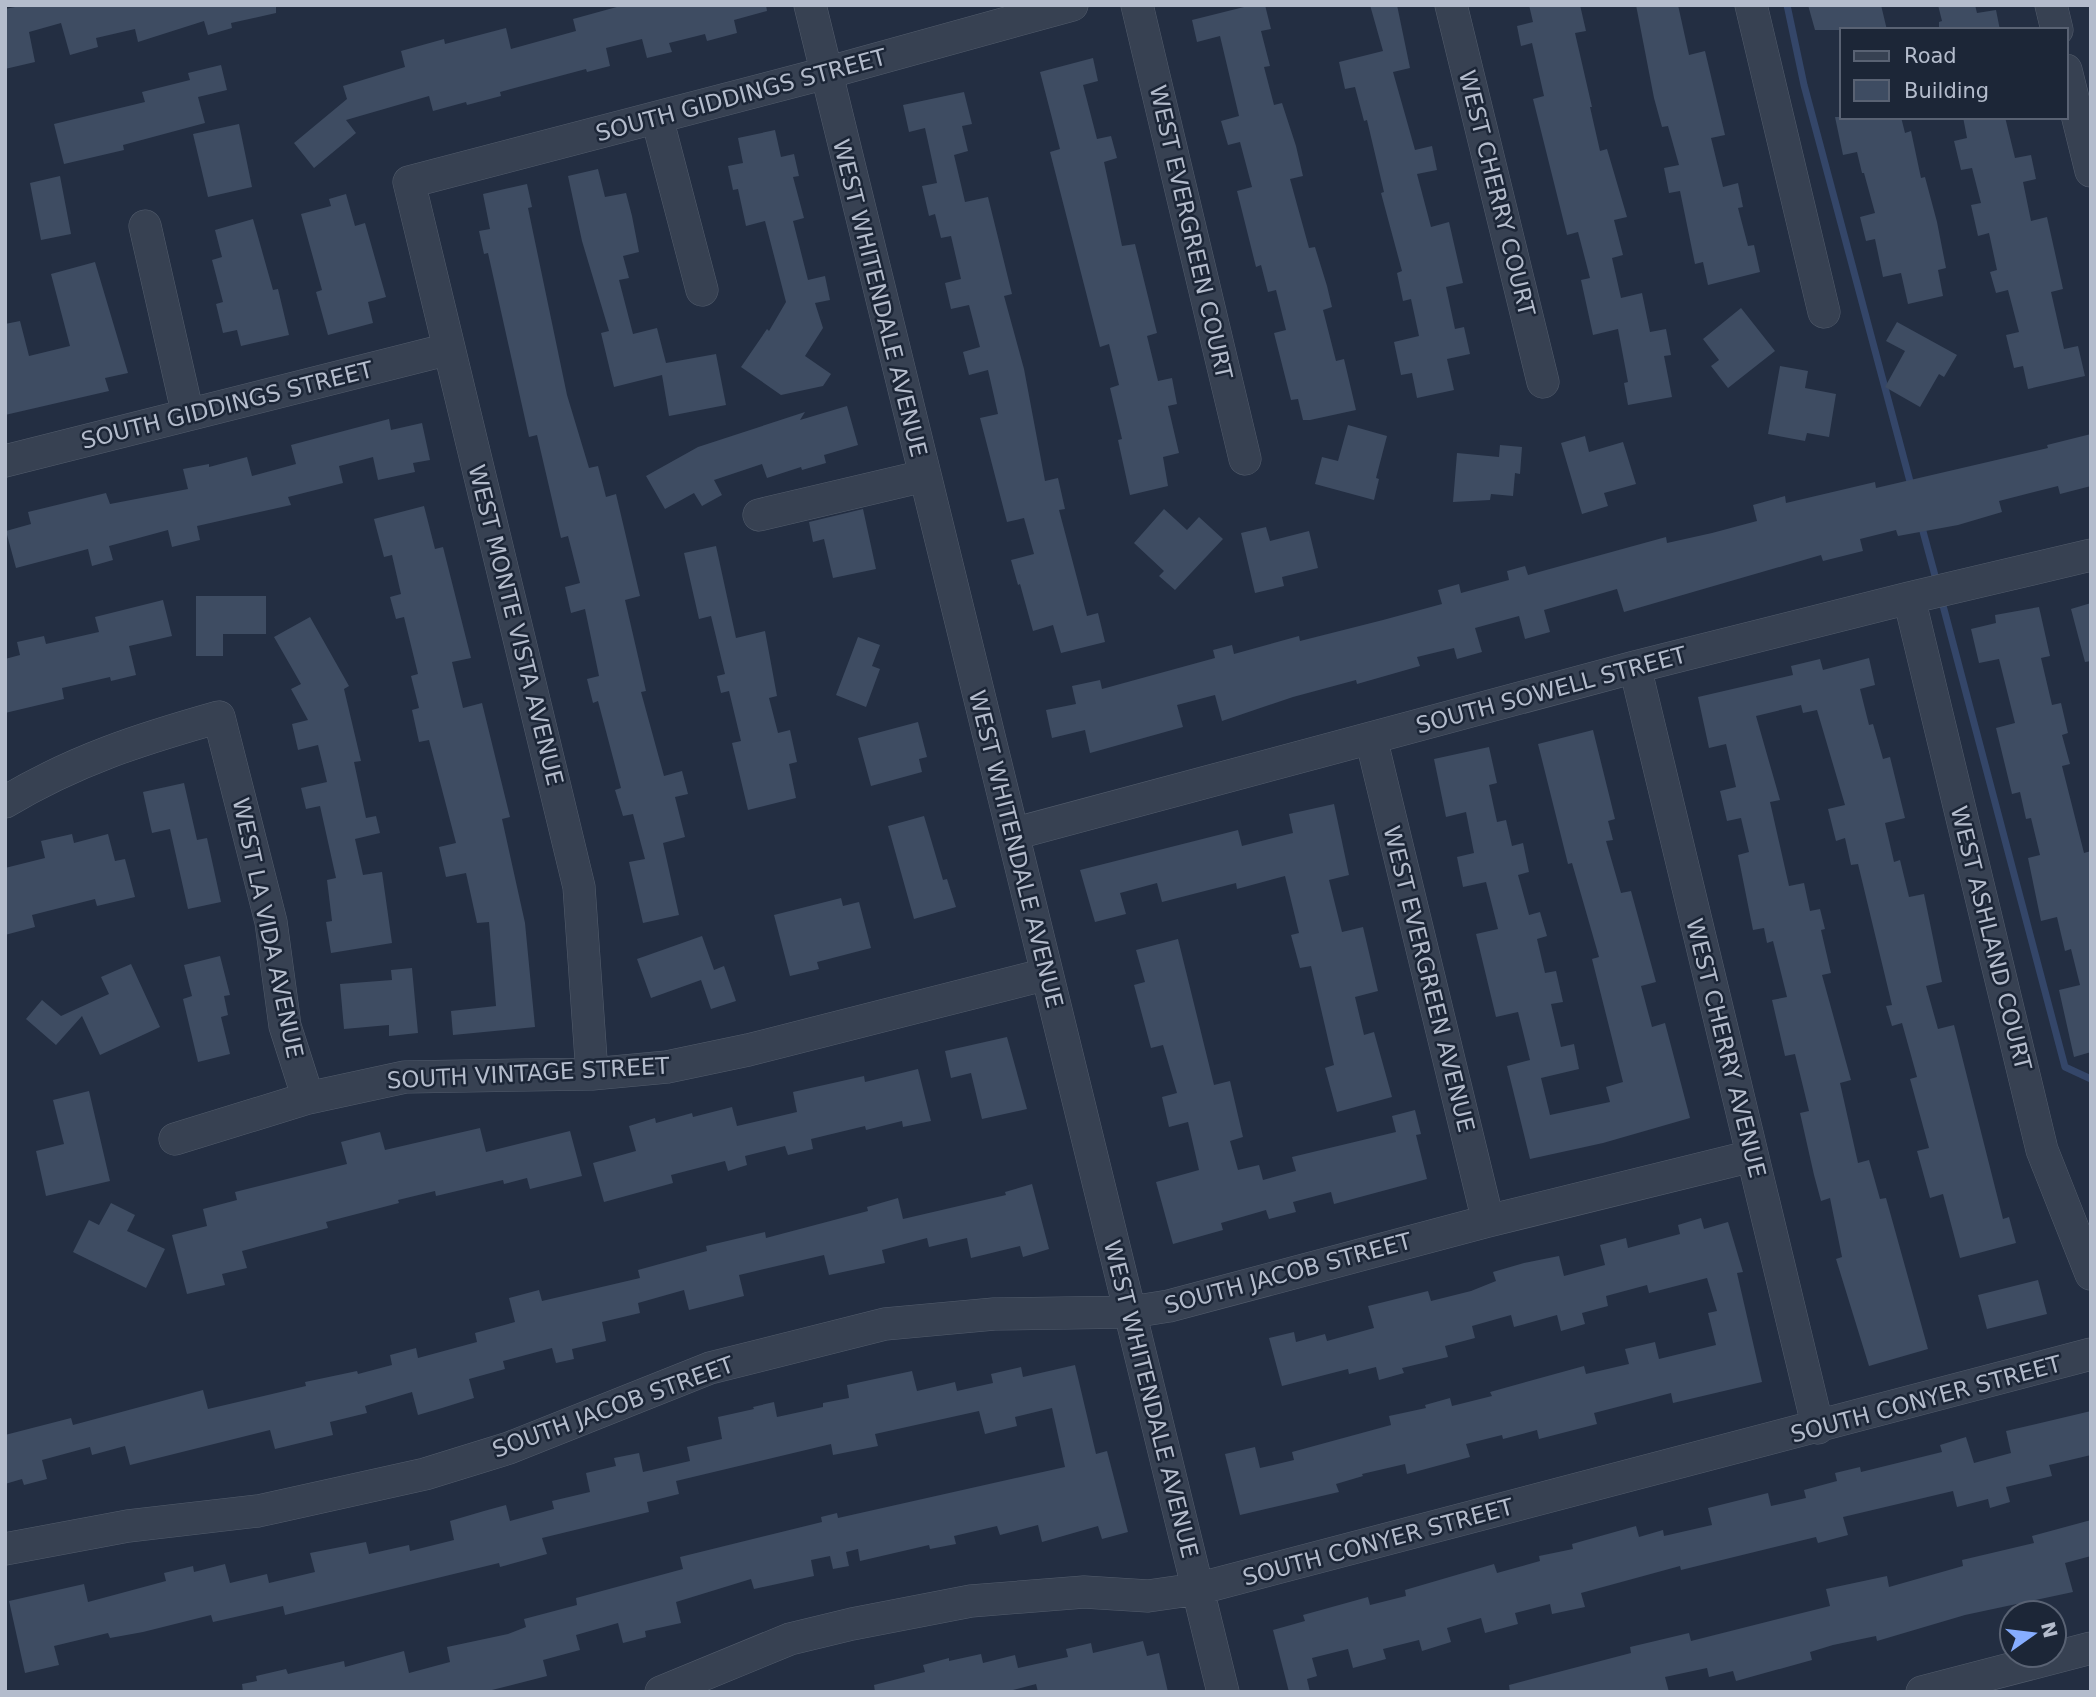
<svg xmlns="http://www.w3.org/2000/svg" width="2096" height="1697" font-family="'DejaVu Sans',sans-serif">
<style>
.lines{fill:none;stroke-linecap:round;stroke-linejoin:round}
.stream{stroke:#344669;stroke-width:7}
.building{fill:#3e4c62}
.minor-casing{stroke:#525c6c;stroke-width:33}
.minor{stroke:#374152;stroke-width:32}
.labels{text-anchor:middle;stroke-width:5;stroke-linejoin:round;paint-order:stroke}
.street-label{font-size:23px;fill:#b4bccc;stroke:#1c2637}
</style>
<rect width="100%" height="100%" fill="#232e42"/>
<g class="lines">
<path class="stream" d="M1787,5L1804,85L1912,489
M1921,524L1937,583
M1941,598L2065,1067L2091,1079"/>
</g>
<path class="building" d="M25,5H276V13L231,23L232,28L208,35L204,21L138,42L135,29L96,38L98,47L70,55L61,23L29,32L35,62L5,69V9Z
M624,5H766L767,11L734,20L737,33L707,41L705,34L669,43L672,52L647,58L642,39L606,48L610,66L587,72L586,69L500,92L501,96L467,105L466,102L433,111L429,96L346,120L356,133L314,168L294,143L347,99L343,86L405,67L401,51L444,39L445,44L506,28L511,49L576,31L573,19Z
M1252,5H1265L1271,29L1261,31L1270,66L1264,67L1274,105L1282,103L1296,146L1303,176L1290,179L1309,248L1315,247L1327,286L1332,307L1323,310L1336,361L1344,359L1356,410L1310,420H1303L1298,399L1291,400L1274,333L1286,330L1276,290L1268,292L1261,265L1256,267L1237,191L1252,187L1240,142L1228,145L1221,121L1239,116L1220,36L1197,42L1192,20Z
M1370,5H1397L1410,68L1393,72L1415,150L1432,146L1437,170L1417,174L1431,227L1449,222L1463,283L1446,287L1455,329L1464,327L1470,354L1447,359L1454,390L1417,398L1412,373L1401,375L1394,342L1419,336L1411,299L1403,301L1397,273L1402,271L1381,193L1384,192L1367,120L1364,121L1355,87L1345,89L1339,62L1383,51Z
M1529,5H1580L1586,31L1575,33L1592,107H1590L1600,151L1607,149L1627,217L1614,220L1623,255L1612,258L1621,298L1642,293L1650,332L1666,329L1671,355L1664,356L1672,397L1628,405L1624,383L1628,382L1618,329L1593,335L1581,280L1590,278L1578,232L1567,235L1533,99L1544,96L1532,43L1521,46L1517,26L1533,22Z
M1636,5H1678L1689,55L1705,51L1725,135L1711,138L1723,187L1738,183L1743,207L1738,208L1748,246L1754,245L1760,272L1708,285L1703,262L1695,264L1680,191L1669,193L1664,168L1679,165L1668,126L1662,127L1654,98Z
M1808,5H1881L1887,30H1815Z
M1938,5H1975L1977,13L1996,10L2000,30H1939V22L1942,21Z
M1093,58L1098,81L1083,85L1097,139L1111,136L1117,158L1104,162L1122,246L1135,244L1157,333L1147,336L1158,381L1172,378L1177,404L1168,406L1179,453L1163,457L1168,486L1130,495L1118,440L1122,439L1110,388L1119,385L1109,344L1100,347L1050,152L1060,149L1040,72Z
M221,65L227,90L198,97L205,123L123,145L124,150L64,164L54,124L145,102L142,92L190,80L188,73Z
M964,92L972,124L962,126L968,151L954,155L965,202L988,197L1012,294L1004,296L1024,369L1045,481L1058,478L1065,509L1059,510L1087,616L1098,613L1105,642L1061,653L1053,625L1033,631L1020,584L1018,585L1011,560L1034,554L1024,518L1007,522L980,418L998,414L988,370L969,375L963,352L980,347L969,305L951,309L945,283L961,279L951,236L941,238L935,214L929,216L922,186L937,183L925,128L909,132L903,105Z
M1835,117H1901L1905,133L1911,131L1921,178L1925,177L1937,222L1946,268L1938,270L1943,296L1908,304L1901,273L1883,277L1875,239L1866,241L1860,217L1875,213L1864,173H1862L1857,152L1843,155Z
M1963,117H2005L2015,158L2031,155L2036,179L2023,182L2031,221L2047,217L2063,289L2051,292L2064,349L2078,346L2085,376L2028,389L2023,366L2014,368L2006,335L2019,332L2008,290L1996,293L1990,272L1997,270L1989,233L1978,236L1971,205L1981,203L1972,168L1961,170L1954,141L1967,138Z
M239,124L252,187L208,197L193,134Z
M775,130L781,157L794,154L799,176L793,177L804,218L793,221L808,280L825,276L830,300L815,303L823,328L805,356L831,374L823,386L781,395L741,367L767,329L769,331L786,302L765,221L746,226L738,189L733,190L728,166L743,163L738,138Z
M598,169L605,197L626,193L632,216L639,252L623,256L629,278L619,280L633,334L657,328L666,363L716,354L726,405L669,416L662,375L614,387L601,333L609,331L582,241L568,176Z
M60,176L71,234L41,240L30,183Z
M527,184L532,207L528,208L567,395L589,468L598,466L606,497L616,494L640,596L625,600L646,691L641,692L664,776L682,771L688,794L675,797L685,837L663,843L679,915L643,923L629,862L645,859L633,814L623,816L615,790L621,788L598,701L593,703L587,679L599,676L585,609L571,613L565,587L580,583L568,536L561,538L537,435L529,437L488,253L484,254L479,231L490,229L483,194Z
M346,194L355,226L365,223L386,297L368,302L373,323L328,335L316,292L322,290L301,214L331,206L329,199Z
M253,219L273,290L278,289L289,335L241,346L237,330L223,333L216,304L223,302L212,260L222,257L215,230Z
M95,262L128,373L105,378L109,391L5,415V324L20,321L29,356L70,346L51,274Z
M1741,308L1775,351L1728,388L1711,366L1719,360L1703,339Z
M1897,322L1957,355L1944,377L1939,374L1920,407L1885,387L1905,351L1886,341Z
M1780,366L1808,371L1805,388L1836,394L1829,437L1807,433L1805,441L1768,434Z
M847,406L858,445L824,455L826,463L802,470L801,467L767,478L762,464L714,480L722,495L702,506L694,493L665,509L646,476L698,447L805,412L800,420Z
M389,419L391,430L422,423L430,460L413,463L415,472L378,480L373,457L339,466L343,483L288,497L291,505L197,526L200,540L172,547L168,530L109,546L113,560L92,566L88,549L16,568L6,531L31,524L28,512L106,493L110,504L188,489L183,469L209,464V467L247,457L252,476L296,464L291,445Z
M1348,425L1387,436L1376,478L1379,479L1374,500L1315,484L1322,457L1338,461Z
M2091,434V486L2060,494L2058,486L1999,501L2002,512L1958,525L1898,536L1896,530L1860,539L1863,551L1823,561L1821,555L1624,612L1617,589L1544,610L1550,632L1525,639L1519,616L1475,628L1482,652L1457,659L1454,648L1417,657L1420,666L1357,684L1356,680L1293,697L1222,721L1215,695L1177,705L1183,727L1090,753L1085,730L1052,738L1046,710L1076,704L1072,686L1100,680L1102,689L1215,658L1213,650L1232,645L1234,654L1299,636L1300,641L1383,620L1442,604L1438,590L1459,584L1461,593L1509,580L1507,571L1525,566L1528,575L1666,537L1667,543L1712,533L1757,521L1753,505L1785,496L1786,503L1875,482L1876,488L2048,448L2047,445Z
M1585,436L1589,452L1623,442L1636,484L1604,493L1608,506L1582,514L1561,443Z
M1500,445L1522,447L1520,474L1515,473L1513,496L1491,494L1490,500L1453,502L1457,453L1499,457Z
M424,506L435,549L443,547L471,658L452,662L463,708L482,703L510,817L502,819L525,923L535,1027L453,1035L451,1011L496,1006L489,922L477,923L466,873L446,877L439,847L456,843L429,740L419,742L412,710L419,708L411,676L418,674L404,617L396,619L390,597L401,594L392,555L384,557L374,519Z
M863,509L876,569L833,578L824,539L813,542L809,522Z
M1164,509L1187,530L1199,517L1223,539L1175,590L1159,576L1164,571L1134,543Z
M1266,527L1270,541L1309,531L1318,568L1282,577L1284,586L1255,593L1241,533Z
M716,546L736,638L765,631L777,696L769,698L778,733L790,730L797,762L789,764L796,798L748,810L732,743L741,741L729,691L721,693L717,676L725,674L711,616L699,619L684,553Z
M196,596H266V634H223V656H196Z
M163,600L172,636L129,646L136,675L111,681L110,677L62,688L64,699L5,713V659L20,655L17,642L44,636L46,644L99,632L95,617Z
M2091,603V661L2085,662L2071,609Z
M2039,607L2050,656L2041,658L2052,705L2061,703L2068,733L2062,735L2070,764L2062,766L2084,853L2091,851V1052L2074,1057L2059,990L2080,985L2071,949L2065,951L2057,917L2041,921L2028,858L2040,855L2031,818L2026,819L2020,792L2012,794L1996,728L2015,723L1999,659L1979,663L1971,629L1996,623L1995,615Z
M310,617L349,686L344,689L361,761L354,762L366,818L376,816L380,833L355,839L363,875L382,872L392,943L331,953L326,922L332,921L327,880L336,878L320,806L306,809L301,788L327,782L318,745L298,750L292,724L308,720L291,689L301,684L274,637Z
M858,637L880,645L872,666L880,669L866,707L836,695Z
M1869,658L1875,685L1860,689L1869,725L1873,724L1883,759L1890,757L1905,818L1885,823L1894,862L1900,860L1909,897L1924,894L1942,982L1926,986L1938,1029L1954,1025L2003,1219L2009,1217L2016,1243L1960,1258L1943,1194L1930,1198L1917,1151L1929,1148L1910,1079L1917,1077L1902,1023L1892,1026L1886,1006L1892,1005L1858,864L1851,865L1845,838L1836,841L1828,809L1845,805L1817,710L1803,713L1801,705L1756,716L1780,800L1770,802L1789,886L1804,883L1810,911L1820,909L1825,929L1821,930L1831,973L1822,975L1851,1080L1840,1083L1858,1163L1869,1160L1880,1199L1886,1198L1928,1349L1869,1366L1836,1259L1842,1257L1830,1198L1821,1201L1814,1175L1800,1113L1809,1111L1795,1054L1785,1056L1772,1000L1787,997L1773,941L1767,943L1764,928L1753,930L1738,855L1749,852L1741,818L1727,821L1720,791L1736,787L1726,744L1709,748L1698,697L1793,675L1791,666L1820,659L1823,670Z
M918,722L927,757L919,759L922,772L871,786L858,738Z
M1593,730L1615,819L1608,821L1613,840L1606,841L1621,893L1631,891L1656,982L1641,986L1652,1027L1665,1023L1690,1118L1603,1143L1530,1159L1507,1066L1530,1060L1518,1012L1496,1017L1476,934L1498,929L1486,882L1463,887L1457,857L1474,853L1466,812L1446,817L1434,759L1489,747L1497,783L1489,785L1497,822L1506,820L1512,846L1523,843L1529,872L1518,875L1529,915L1540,912L1547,936L1537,939L1545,973L1556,971L1563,1002L1551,1004L1561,1047L1574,1044L1579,1069L1541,1078L1550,1115L1610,1102L1606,1087L1623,1082L1592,959L1599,957L1572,863L1568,864L1538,744Z
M184,783L197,840L207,838L221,902L188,909L170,829L152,833L143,792Z
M1334,804L1349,875L1329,880L1342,932L1363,927L1378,991L1355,997L1364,1035L1374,1032L1392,1097L1337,1112L1325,1068L1334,1065L1311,966L1300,968L1291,935L1299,933L1285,876L1237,889L1236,883L1162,902L1157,883L1120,893L1126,914L1095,922L1080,870L1238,830L1242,846L1293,833L1289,814Z
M924,816L943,880L947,879L956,907L914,919L888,826Z
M72,834L74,843L108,834L115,861L125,859L135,897L97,906L95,899L32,915L35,927L5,935V868L45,858L41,841Z
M841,898L843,906L859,902L871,948L817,962L819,969L790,976L774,915Z
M702,936L714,970L724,966L736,1001L711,1009L701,980L651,998L637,959Z
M1178,939L1214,1085L1230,1081L1243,1137L1230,1141L1238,1170L1259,1165L1263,1180L1296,1171L1292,1157L1396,1132L1392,1116L1415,1110L1421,1134L1416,1135L1427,1179L1334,1204L1331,1192L1293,1202L1296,1212L1269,1219L1266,1210L1221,1223L1223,1230L1173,1244L1156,1182L1199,1170L1188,1122L1169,1127L1162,1097L1177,1093L1163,1045L1151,1048L1134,985L1145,982L1136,950Z
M220,956L230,995L224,996L228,1015L221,1017L230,1054L198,1062L183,999L192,996L184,965Z
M131,964L160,1027L100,1055L82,1016L56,1045L26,1019L42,1000L61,1016L109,994L101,977Z
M412,968L418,1033L389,1036V1025L344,1029L340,984L392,980L391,970Z
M1007,1037L1027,1109L982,1119L971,1073L951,1078L945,1051Z
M918,1069L931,1121L903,1127L902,1121L866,1130L865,1126L811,1139L813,1149L788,1155L785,1146L745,1156L747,1165L728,1171L725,1161L671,1175L673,1183L604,1202L593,1163L636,1151L629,1126L655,1118L656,1123L692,1113L693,1117L732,1107L737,1126L797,1112L793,1092L864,1076L865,1082Z
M89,1091L110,1181L46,1196L36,1151L64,1144L53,1100Z
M480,1128L486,1152L570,1131L582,1176L530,1189L527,1178L504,1184L503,1180L436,1196L435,1191L398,1200L399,1203L326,1222L328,1228L242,1251L247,1268L222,1274L225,1285L187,1294L172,1235L207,1226L203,1209L237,1200L235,1192L347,1164L341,1142L380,1132L385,1150Z
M1032,1184L1049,1249L1023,1257L1020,1246L971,1258L967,1238L929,1247L927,1238L882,1250L885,1263L829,1275L824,1255L739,1275L744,1296L689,1310L684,1290L638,1303L640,1313L602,1322L606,1341L572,1349L574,1359L556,1363L552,1348L503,1361L505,1369L469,1379L474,1398L442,1408L418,1415L412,1392L365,1406L367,1413L330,1422L333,1435L275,1449L270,1430L130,1465L125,1446L92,1455L90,1447L42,1460L47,1479L24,1485L22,1479L5,1484V1435L71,1418L73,1425L203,1390L208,1409L306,1386L305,1382L357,1371L358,1374L392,1365L390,1355L416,1348L418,1358L477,1342L475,1333L515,1322L509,1298L539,1290L542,1301L640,1278L638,1270L707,1251L706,1246L765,1232L766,1238L868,1211L867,1207L898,1198L903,1219L1006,1195L1005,1192Z
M111,1203L135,1215L127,1231L165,1249L146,1288L73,1252L89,1220L99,1225Z
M1701,1218L1704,1229L1728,1222L1743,1272L1737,1273L1762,1382L1673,1403L1671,1393L1629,1404L1594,1413L1597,1424L1539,1439L1537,1430L1503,1439L1502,1435L1466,1444L1470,1457L1407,1474L1405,1464L1362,1474L1363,1476L1336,1484L1339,1492L1240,1515L1225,1454L1255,1447L1260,1468L1294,1460L1292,1452L1391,1425L1389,1416L1426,1408L1425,1405L1450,1398L1452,1406L1492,1396L1490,1392L1584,1366L1586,1374L1629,1364L1625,1349L1655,1342L1659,1359L1716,1345L1708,1313L1717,1311L1707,1278L1649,1293L1647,1285L1606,1296L1608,1306L1582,1313L1585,1324L1561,1331L1557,1315L1514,1327L1511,1315L1472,1326L1475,1338L1445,1346L1448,1357L1402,1368L1404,1373L1379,1380L1376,1367L1349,1374L1348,1369L1282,1386L1269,1338L1294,1332L1296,1342L1325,1334L1327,1341L1374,1328L1368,1306L1428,1291L1431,1301L1471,1291L1496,1281L1493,1272L1524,1263L1559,1256L1564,1276L1605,1265L1600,1245L1626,1238L1628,1248L1680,1234L1678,1225Z
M2038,1280L2047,1314L1987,1329L1978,1295Z
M1075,1365L1096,1454L1107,1451L1128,1532L1102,1539L1098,1526L1042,1542L1038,1525L1000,1535L997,1526L954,1536L956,1544L930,1549L929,1545L860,1561L858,1549L846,1552L849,1566L833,1569L830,1556L811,1560L814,1576L754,1589L751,1579L676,1602L681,1623L645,1631L646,1637L623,1643L618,1623L576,1635L580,1650L543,1660L547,1676L484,1692H243L242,1684L257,1681L256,1676L286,1669L288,1674L344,1661L345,1667L404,1651L409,1673L450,1662L447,1647L508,1634L526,1627L524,1619L577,1605L576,1598L683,1569L680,1557L822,1522L821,1517L837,1513L838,1518L1065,1467L1052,1408L1015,1417L1017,1426L985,1434L979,1411L875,1434L878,1446L833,1455L831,1444L676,1481L679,1494L647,1502L649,1512L542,1538L547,1554L500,1567L499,1563L285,1615L283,1606L213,1622L211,1615L143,1632L110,1638L108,1633L54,1646L59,1665L25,1673L9,1601L84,1584L88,1602L166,1581L164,1573L193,1566L194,1572L225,1564L230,1583L267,1574L269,1583L315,1572L310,1553L366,1542L369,1554L409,1545L410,1551L454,1540L450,1521L484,1511L506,1505L510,1521L554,1509L552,1501L590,1492L586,1473L616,1466L614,1458L639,1453L643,1472L690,1461L687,1447L722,1439L718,1417L754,1409L753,1407L774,1402L777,1417L823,1407V1403L849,1398L847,1385L912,1371L917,1391L955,1382L957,1391L993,1383L991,1374L1021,1367L1023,1377Z
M2091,1411V1455L2049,1465L2052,1476L2006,1487L2010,1502L1990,1508L1988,1499L1957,1507L1953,1491L1843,1517L1848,1535L1818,1543L1816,1537L1681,1570L1680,1566L1581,1593L1585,1607L1552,1614L1550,1604L1515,1613L1518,1624L1485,1633L1481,1618L1447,1628L1451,1642L1422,1651L1419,1640L1383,1649L1386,1659L1353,1668L1348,1649L1312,1658L1317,1676L1307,1679L1310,1692H1289L1273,1630L1305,1621L1303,1615L1368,1597L1370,1605L1406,1596L1405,1590L1494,1564L1497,1573L1540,1561L1539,1556L1573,1549L1572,1544L1636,1526L1639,1537L1663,1530L1664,1536L1712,1525L1708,1508L1768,1493L1771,1506L1806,1498L1804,1490L1837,1481L1835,1473L1860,1467L1861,1472L1942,1452L1940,1445L1966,1437L1974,1463L2011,1453L2006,1431Z
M2091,1520V1556L2065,1563L2073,1592L1965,1615L1877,1641L1876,1636L1833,1645L1810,1652L1812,1660L1736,1681L1733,1671L1709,1677L1707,1668L1665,1677L1669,1692H1510L1509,1685L1631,1653L1630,1647L1689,1633L1691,1641L1830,1606L1826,1589L1887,1576L1889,1587L1963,1566L1962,1560L2034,1543L2032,1536Z
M1143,1641L1147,1656L1159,1653L1168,1692H1038L1036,1684L1005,1692H875L874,1685L925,1672L923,1665L949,1658V1661L981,1654L983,1663L1015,1655L1018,1668L1068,1657L1066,1649L1091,1643L1093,1653Z"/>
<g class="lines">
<defs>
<path id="minor" d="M810,5L1223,1692
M1137,5L1245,459
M1451,5L1543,382
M1751,5L1824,312
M2051,5L2057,30
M2066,70L2091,171
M657,118L702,290
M145,226L188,415
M5,461L449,349
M759,515L924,476
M1909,598L2042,1150L2091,1274
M1635,667L1818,1428
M1371,738L1488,1221
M5,802C75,760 141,739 219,717L271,922L285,1026L308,1098
M1013,834L1635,667L1909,598L2091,555
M592,1074L579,887L409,182L826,73L1072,5
M175,1139L308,1098L405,1077L592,1074L667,1067L748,1050L1047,974
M5,1549L128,1526L258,1511L425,1474L509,1448L710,1368L885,1324L994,1314L1131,1312L1169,1306L1488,1221L1752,1156
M661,1692L790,1639L852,1624L971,1601L1084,1592L1148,1596L1197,1589L2091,1354
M1922,1692L2091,1648"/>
</defs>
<use href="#minor" class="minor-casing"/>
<use href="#minor" class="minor"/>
</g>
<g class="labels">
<g class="street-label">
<text transform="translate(741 95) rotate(-15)" y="8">SOUTH GIDDINGS STREET</text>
<text transform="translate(1497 193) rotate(76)" y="8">WEST CHERRY COURT</text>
<text transform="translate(1191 232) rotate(77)" y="8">WEST EVERGREEN COURT</text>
<text transform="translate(880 298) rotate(76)" y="8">WEST WHITENDALE AVENUE</text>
<text transform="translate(227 405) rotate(-14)" y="8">SOUTH GIDDINGS STREET</text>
<text transform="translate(516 625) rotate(76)" y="8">WEST MONTE VISTA AVENUE</text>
<text transform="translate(1551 690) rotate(-15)" y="8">SOUTH SOWELL STREET</text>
<text transform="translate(1016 849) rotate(76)" y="8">WEST WHITENDALE AVENUE</text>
<text transform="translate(268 928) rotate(78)" y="8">WEST LA VIDA AVENUE</text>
<text transform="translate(1991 938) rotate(76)" y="8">WEST ASHLAND COURT</text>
<text transform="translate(1429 979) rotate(76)" y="8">WEST EVERGREEN AVENUE</text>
<text transform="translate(1726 1048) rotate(76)" y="8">WEST CHERRY AVENUE</text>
<text transform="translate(528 1073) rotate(-3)" y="8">SOUTH VINTAGE STREET</text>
<text transform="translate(1288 1273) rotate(-15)" y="8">SOUTH JACOB STREET</text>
<text transform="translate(1151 1399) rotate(76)" y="8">WEST WHITENDALE AVENUE</text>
<text transform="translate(1926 1399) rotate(-15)" y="8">SOUTH CONYER STREET</text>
<text transform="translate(613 1407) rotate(-20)" y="8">SOUTH JACOB STREET</text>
<text transform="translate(1378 1542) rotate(-15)" y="8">SOUTH CONYER STREET</text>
</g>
</g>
<rect width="2096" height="1697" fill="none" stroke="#b4bccc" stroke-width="14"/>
<rect x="1840" y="28" width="228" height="91" fill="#1c2637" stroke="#596273" stroke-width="2"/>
<rect x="1854" y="51" width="35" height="10" fill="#374152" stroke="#596273" stroke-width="2"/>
<text x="1904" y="63" font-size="21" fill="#b4bccc">Road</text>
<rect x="1854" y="80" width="35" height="21" fill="#3e4c62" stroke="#596273" stroke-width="2"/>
<text x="1904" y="98" font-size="21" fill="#b4bccc">Building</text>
<g transform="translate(2033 1634) rotate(76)"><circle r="33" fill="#1c2637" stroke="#596273" stroke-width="2"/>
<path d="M0-5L12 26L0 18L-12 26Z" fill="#86adff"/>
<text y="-10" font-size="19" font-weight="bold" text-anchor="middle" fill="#b4bccc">N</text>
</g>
</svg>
